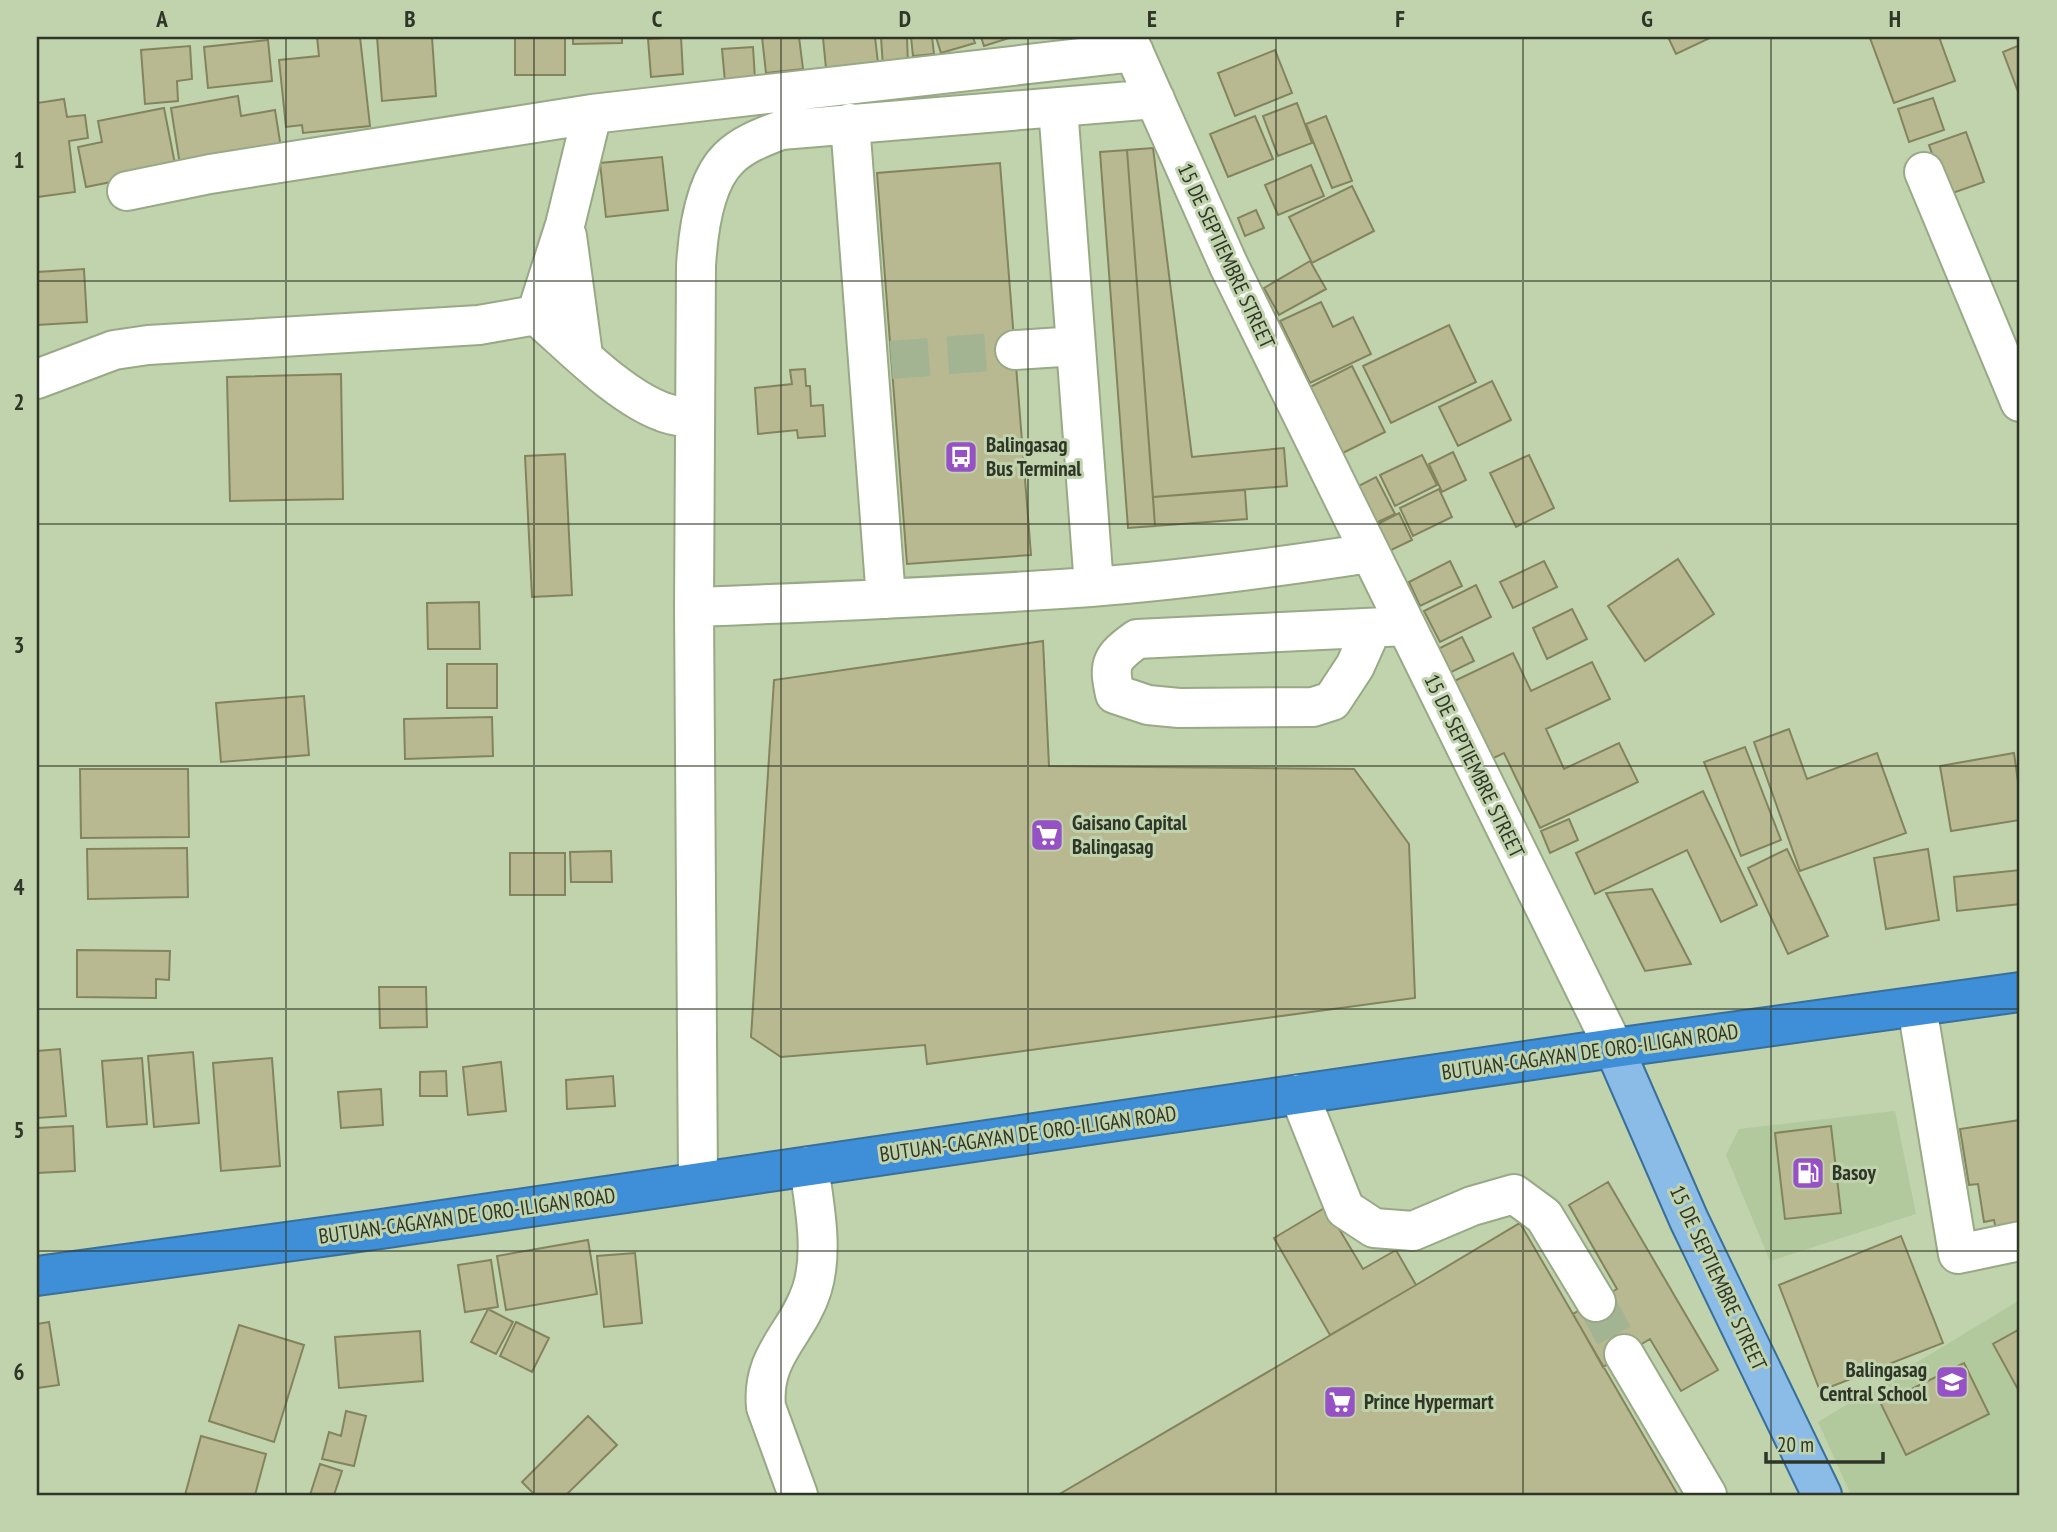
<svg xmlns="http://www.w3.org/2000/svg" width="2057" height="1532" font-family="'PT Sans Narrow',sans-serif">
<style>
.built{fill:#b2c89d}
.building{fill:#b8b991;stroke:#83845e;stroke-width:2}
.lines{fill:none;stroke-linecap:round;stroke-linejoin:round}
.minor-tunnel{stroke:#a3b492;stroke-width:38;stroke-dasharray:38 19;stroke-linecap:butt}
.minor-casing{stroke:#97a985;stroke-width:42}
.major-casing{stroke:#39709a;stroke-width:42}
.highway-casing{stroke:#39709a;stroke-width:42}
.minor{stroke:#fff;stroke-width:38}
.major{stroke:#8bbce8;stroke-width:38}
.highway{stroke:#3e8fd8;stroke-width:38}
.grid{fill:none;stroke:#2f3627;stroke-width:2;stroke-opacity:0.55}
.labels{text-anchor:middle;stroke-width:6;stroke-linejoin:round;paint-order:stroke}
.street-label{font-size:21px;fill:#2f3627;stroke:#c0d3ad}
.poi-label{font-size:21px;font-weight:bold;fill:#2f3627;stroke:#c0d3ad;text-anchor:start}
.neatline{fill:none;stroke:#2f3627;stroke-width:2.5}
.grid-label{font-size:23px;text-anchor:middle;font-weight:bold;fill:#2f3627}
</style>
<rect width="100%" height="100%" fill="#c0d3ad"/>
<path class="built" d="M1895,1111L1916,1214L1770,1261L1726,1155L1739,1129Z
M2020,1300V1495H1851L1818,1422Z"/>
<path class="building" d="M317,37H360L370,126L303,133L302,125L286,127L279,60L319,56Z
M377,37H432L436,96L382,101Z
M515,37H565V75H515Z
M573,37H622V43L573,44Z
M681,37L683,74L651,77L648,39Z
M762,37H799L803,69L766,73Z
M875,37L879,72L827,78L823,38Z
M881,37H907L908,65L883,67Z
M911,37H932L934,54L913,56Z
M936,37H973L975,43L941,53Z
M981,37H1012L984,46Z
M1668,37H1709L1710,38L1676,54Z
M1939,37L1955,81L1894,103L1870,38Z
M268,40L272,81L208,88L204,47Z
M2020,45V97L2003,52Z
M190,46L192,79L177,81L178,101L145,104L141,50Z
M753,47L755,79L725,82L722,49Z
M1275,50L1292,93L1235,116L1218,73Z
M238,96L241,116L275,110L281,148L180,165L171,108Z
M1933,98L1944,130L1909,142L1898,109Z
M64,99L67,117L85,115L88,138L69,141L75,192L37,197V103Z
M1297,103L1312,143L1278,156L1263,116Z
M164,108L176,169L86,187L78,147L102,142L98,121Z
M1255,116L1273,159L1228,177L1210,134Z
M1326,116L1352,181L1332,188L1306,124Z
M1966,132L1984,182L1947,195L1929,145Z
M1153,148L1192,457L1284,448L1287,486L1153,497L1127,150Z
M1127,150L1155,526L1128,528L1100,152Z
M662,157L668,210L606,217L600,163Z
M1000,163L1031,555L907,564L877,173Z
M1311,165L1324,196L1278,215L1265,185Z
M1352,186L1374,231L1312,263L1289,217Z
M1256,210L1264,228L1245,236L1238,218Z
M1310,261L1326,289L1279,315L1264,288Z
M84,269L87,322L37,325V272Z
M1321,302L1333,327L1353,317L1371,354L1310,383L1280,321Z
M1449,325L1476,382L1391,423L1363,366Z
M1352,366L1385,432L1341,454L1308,388Z
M805,369L806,386H810L811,406L823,405L825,436L798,438L797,430L758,434L755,388L792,384L790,370Z
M341,374L343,499L230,501L227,377Z
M1492,381L1511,420L1458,446L1439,407Z
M1453,452L1466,480L1442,492L1429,464Z
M565,454L572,595L532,597L525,456Z
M1422,455L1437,485L1395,506L1380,475Z
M1529,455L1554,508L1516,527L1490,473Z
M1376,477L1395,514L1365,528L1347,492Z
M1439,489L1452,517L1413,536L1400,508Z
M1245,490L1247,519L1155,526L1153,497Z
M1399,513L1412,540L1385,553L1372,527Z
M1678,559L1714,614L1645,661L1608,606Z
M1450,561L1462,586L1420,606L1409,582Z
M1544,561L1557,587L1513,608L1500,582Z
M1476,585L1491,617L1440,642L1424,611Z
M479,602L480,649H428L427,603Z
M1572,609L1587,639L1547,659L1533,628Z
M1462,637L1474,661L1441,677L1430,653Z
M1043,641L1049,766L1354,769L1409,844L1415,998L927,1064L925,1045L781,1057L751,1037L774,680Z
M1513,653L1531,691L1592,662L1610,699L1546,729L1564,769L1619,743L1638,782L1540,828L1504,753L1485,762L1448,684Z
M447,664H497V708H447Z
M304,696L309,755L221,762L216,703Z
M492,717L493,756L405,759L404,719Z
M1789,729L1807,779L1877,753L1906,833L1800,871L1754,742Z
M1745,747L1781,840L1741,856L1704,762Z
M2014,753L2020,796V820L1951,831L1940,766Z
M80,769H188L189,837L81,838Z
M1703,791L1757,905L1721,922L1687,850L1595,894L1576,853Z
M1569,819L1578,840L1550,853L1541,831Z
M187,848L188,897L88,899L87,849Z
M1787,849L1828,936L1788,954L1748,868Z
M1928,849L1939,920L1886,929L1874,858Z
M611,851L612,882H571L570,852Z
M510,853H565V895H510Z
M2020,870V904L1957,911L1954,877Z
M1652,889L1691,964L1645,971L1606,893Z
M77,950L170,951L169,980L156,979V998L77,997Z
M379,987H426L427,1027L380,1028Z
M60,1049L66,1116L37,1118V1051Z
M193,1052L199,1123L154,1127L148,1056Z
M142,1058L147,1124L107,1127L102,1061Z
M272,1058L280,1166L221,1171L213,1063Z
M501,1062L506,1111L468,1115L463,1067Z
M446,1071L447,1096H420V1072Z
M613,1076L615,1106L567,1109L566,1080Z
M381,1089L383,1125L341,1128L338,1092Z
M2020,1120V1231L1997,1235L1994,1220L1984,1222L1978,1184L1969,1185L1960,1129Z
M73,1126L75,1171L37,1173V1128Z
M1831,1126L1841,1213L1785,1219L1775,1133Z
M1608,1182L1718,1370L1681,1391L1650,1339L1603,1367L1573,1314L1617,1289L1569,1205Z
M1326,1207L1363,1269L1396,1250L1416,1285L1330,1335L1274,1238Z
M1520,1223L1678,1495H1058L1416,1285Z
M1901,1236L1943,1343L1820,1391L1779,1285Z
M588,1240L597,1294L506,1310L497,1256Z
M635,1253L642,1323L604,1327L597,1256Z
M491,1260L498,1307L465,1312L458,1265Z
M488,1309L513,1322L496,1354L471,1342Z
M49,1322L59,1385L37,1388V1324Z
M516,1322L549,1338L532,1372L500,1356Z
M239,1325L304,1345L274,1442L209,1421Z
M2020,1329V1393L1993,1344Z
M420,1331L423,1381L339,1388L335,1337Z
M1964,1363L1989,1414L1906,1455L1881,1404Z
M346,1411L366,1416L354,1466L322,1459L329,1432L341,1436Z
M588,1416L617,1445L566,1495H535L522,1482Z
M201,1436L266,1454L255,1495H185Z
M320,1464L342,1471L334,1495H310Z"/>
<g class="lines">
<path class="minor-tunnel" d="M891,360L1015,350
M1596,1302L1624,1354"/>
<defs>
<path id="minor" d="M1127,37L1229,266L1614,1048
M1058,107L1094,586
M850,123L886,599
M1924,172L2020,402
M127,191L210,174L592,114L1134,52
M567,236L583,355
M536,315L565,225L592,114
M536,315C572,346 619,396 663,412C673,416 685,417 695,419
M1015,350L1076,346
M37,379L114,350L148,345L479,325L536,315
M694,607C827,602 959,596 1091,587C1184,580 1278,567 1370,553
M1372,628L1355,666L1332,701L1313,707L1179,708L1148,705L1115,694C1108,663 1111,658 1137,639L1406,626
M1917,1007L1958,1254L2020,1241
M1299,1094L1345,1209L1374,1228L1413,1231L1472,1206L1514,1194L1544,1216L1596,1302
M698,1182L694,607L696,266C698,233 704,182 729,158C743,144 763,137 781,130L1155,99
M1624,1354L1707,1495
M798,1495L766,1407C761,1354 798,1334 812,1289C824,1250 814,1205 809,1166"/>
<path id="major" d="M1614,1048L1689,1220L1822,1495"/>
<path id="highway" d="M37,1276L381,1229L1614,1048L2020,992"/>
</defs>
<use href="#minor" class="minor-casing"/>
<use href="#major" class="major-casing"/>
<use href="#highway" class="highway-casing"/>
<use href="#minor" class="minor"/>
<use href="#major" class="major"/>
<use href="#highway" class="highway"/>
</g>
<path class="grid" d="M286,37V1495M534,37V1495M781,37V1495M1028,37V1495M1276,37V1495M1523,37V1495M1771,37V1495M37,281H2020M37,524H2020M37,766H2020M37,1009H2020M37,1251H2020"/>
<defs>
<symbol id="bus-square" viewBox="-11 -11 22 22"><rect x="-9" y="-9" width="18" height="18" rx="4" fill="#9651c5" stroke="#c0d3ad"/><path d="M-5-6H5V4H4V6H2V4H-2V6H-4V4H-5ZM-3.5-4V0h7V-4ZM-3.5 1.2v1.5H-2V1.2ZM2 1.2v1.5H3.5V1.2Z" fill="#fff"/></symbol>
<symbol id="supermarket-square" viewBox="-11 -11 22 22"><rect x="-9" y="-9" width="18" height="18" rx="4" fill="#9651c5" stroke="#c0d3ad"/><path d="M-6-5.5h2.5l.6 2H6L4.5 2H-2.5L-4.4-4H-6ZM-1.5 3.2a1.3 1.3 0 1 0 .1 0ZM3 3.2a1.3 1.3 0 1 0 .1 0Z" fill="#fff"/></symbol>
<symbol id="fuel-square" viewBox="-11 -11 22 22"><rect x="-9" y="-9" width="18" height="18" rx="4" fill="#9651c5" stroke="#c0d3ad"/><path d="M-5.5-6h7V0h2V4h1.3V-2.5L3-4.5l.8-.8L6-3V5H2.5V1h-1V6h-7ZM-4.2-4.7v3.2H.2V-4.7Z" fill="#fff"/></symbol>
<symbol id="school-square" viewBox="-11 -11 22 22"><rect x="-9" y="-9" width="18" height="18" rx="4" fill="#9651c5" stroke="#c0d3ad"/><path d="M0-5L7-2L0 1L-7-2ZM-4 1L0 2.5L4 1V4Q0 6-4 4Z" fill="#fff"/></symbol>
</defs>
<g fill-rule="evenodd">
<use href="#bus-square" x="942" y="438" width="38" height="38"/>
<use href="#supermarket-square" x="1028" y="816" width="38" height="38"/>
<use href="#fuel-square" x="1789" y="1154" width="38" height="38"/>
<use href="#school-square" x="1933" y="1363" width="38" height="38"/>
<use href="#supermarket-square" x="1321" y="1383" width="38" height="38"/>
</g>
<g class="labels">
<g class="street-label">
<text transform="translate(1226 256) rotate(65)" y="7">15 DE SEPTIEMBRE STREET</text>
<text transform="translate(1474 766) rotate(64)" y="7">15 DE SEPTIEMBRE STREET</text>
<text transform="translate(1590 1052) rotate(-8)" y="7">BUTUAN-CAGAYAN DE ORO-ILIGAN ROAD</text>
<text transform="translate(1028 1134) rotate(-8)" y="7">BUTUAN-CAGAYAN DE ORO-ILIGAN ROAD</text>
<text transform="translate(467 1216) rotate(-8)" y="7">BUTUAN-CAGAYAN DE ORO-ILIGAN ROAD</text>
<text transform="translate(1718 1278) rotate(65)" y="7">15 DE SEPTIEMBRE STREET</text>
</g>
<g class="poi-label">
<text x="986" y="452">Balingasag<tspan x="986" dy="24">Bus Terminal</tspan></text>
<text x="1072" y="830">Gaisano Capital<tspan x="1072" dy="24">Balingasag</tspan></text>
<text x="1832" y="1180">Basoy</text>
<text x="1927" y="1377" text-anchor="end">Balingasag<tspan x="1927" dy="24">Central School</tspan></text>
<text x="1364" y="1409">Prince Hypermart</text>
</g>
</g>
<rect width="2057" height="1532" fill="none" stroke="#c0d3ad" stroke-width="77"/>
<path d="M1766 1452v10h117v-10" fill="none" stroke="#2f3627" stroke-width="3.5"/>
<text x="1777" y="1452" font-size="21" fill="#2f3627" stroke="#c0d3ad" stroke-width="5" paint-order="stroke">20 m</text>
<rect x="38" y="38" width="1980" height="1456" class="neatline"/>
<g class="grid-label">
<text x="162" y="27">A</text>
<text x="410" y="27">B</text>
<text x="657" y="27">C</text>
<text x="905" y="27">D</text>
<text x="1152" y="27">E</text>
<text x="1400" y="27">F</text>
<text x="1647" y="27">G</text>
<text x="1895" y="27">H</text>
<text x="19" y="168">1</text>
<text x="19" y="410">2</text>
<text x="19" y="653">3</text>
<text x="19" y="895">4</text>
<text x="19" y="1138">5</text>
<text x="19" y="1380">6</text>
</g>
</svg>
